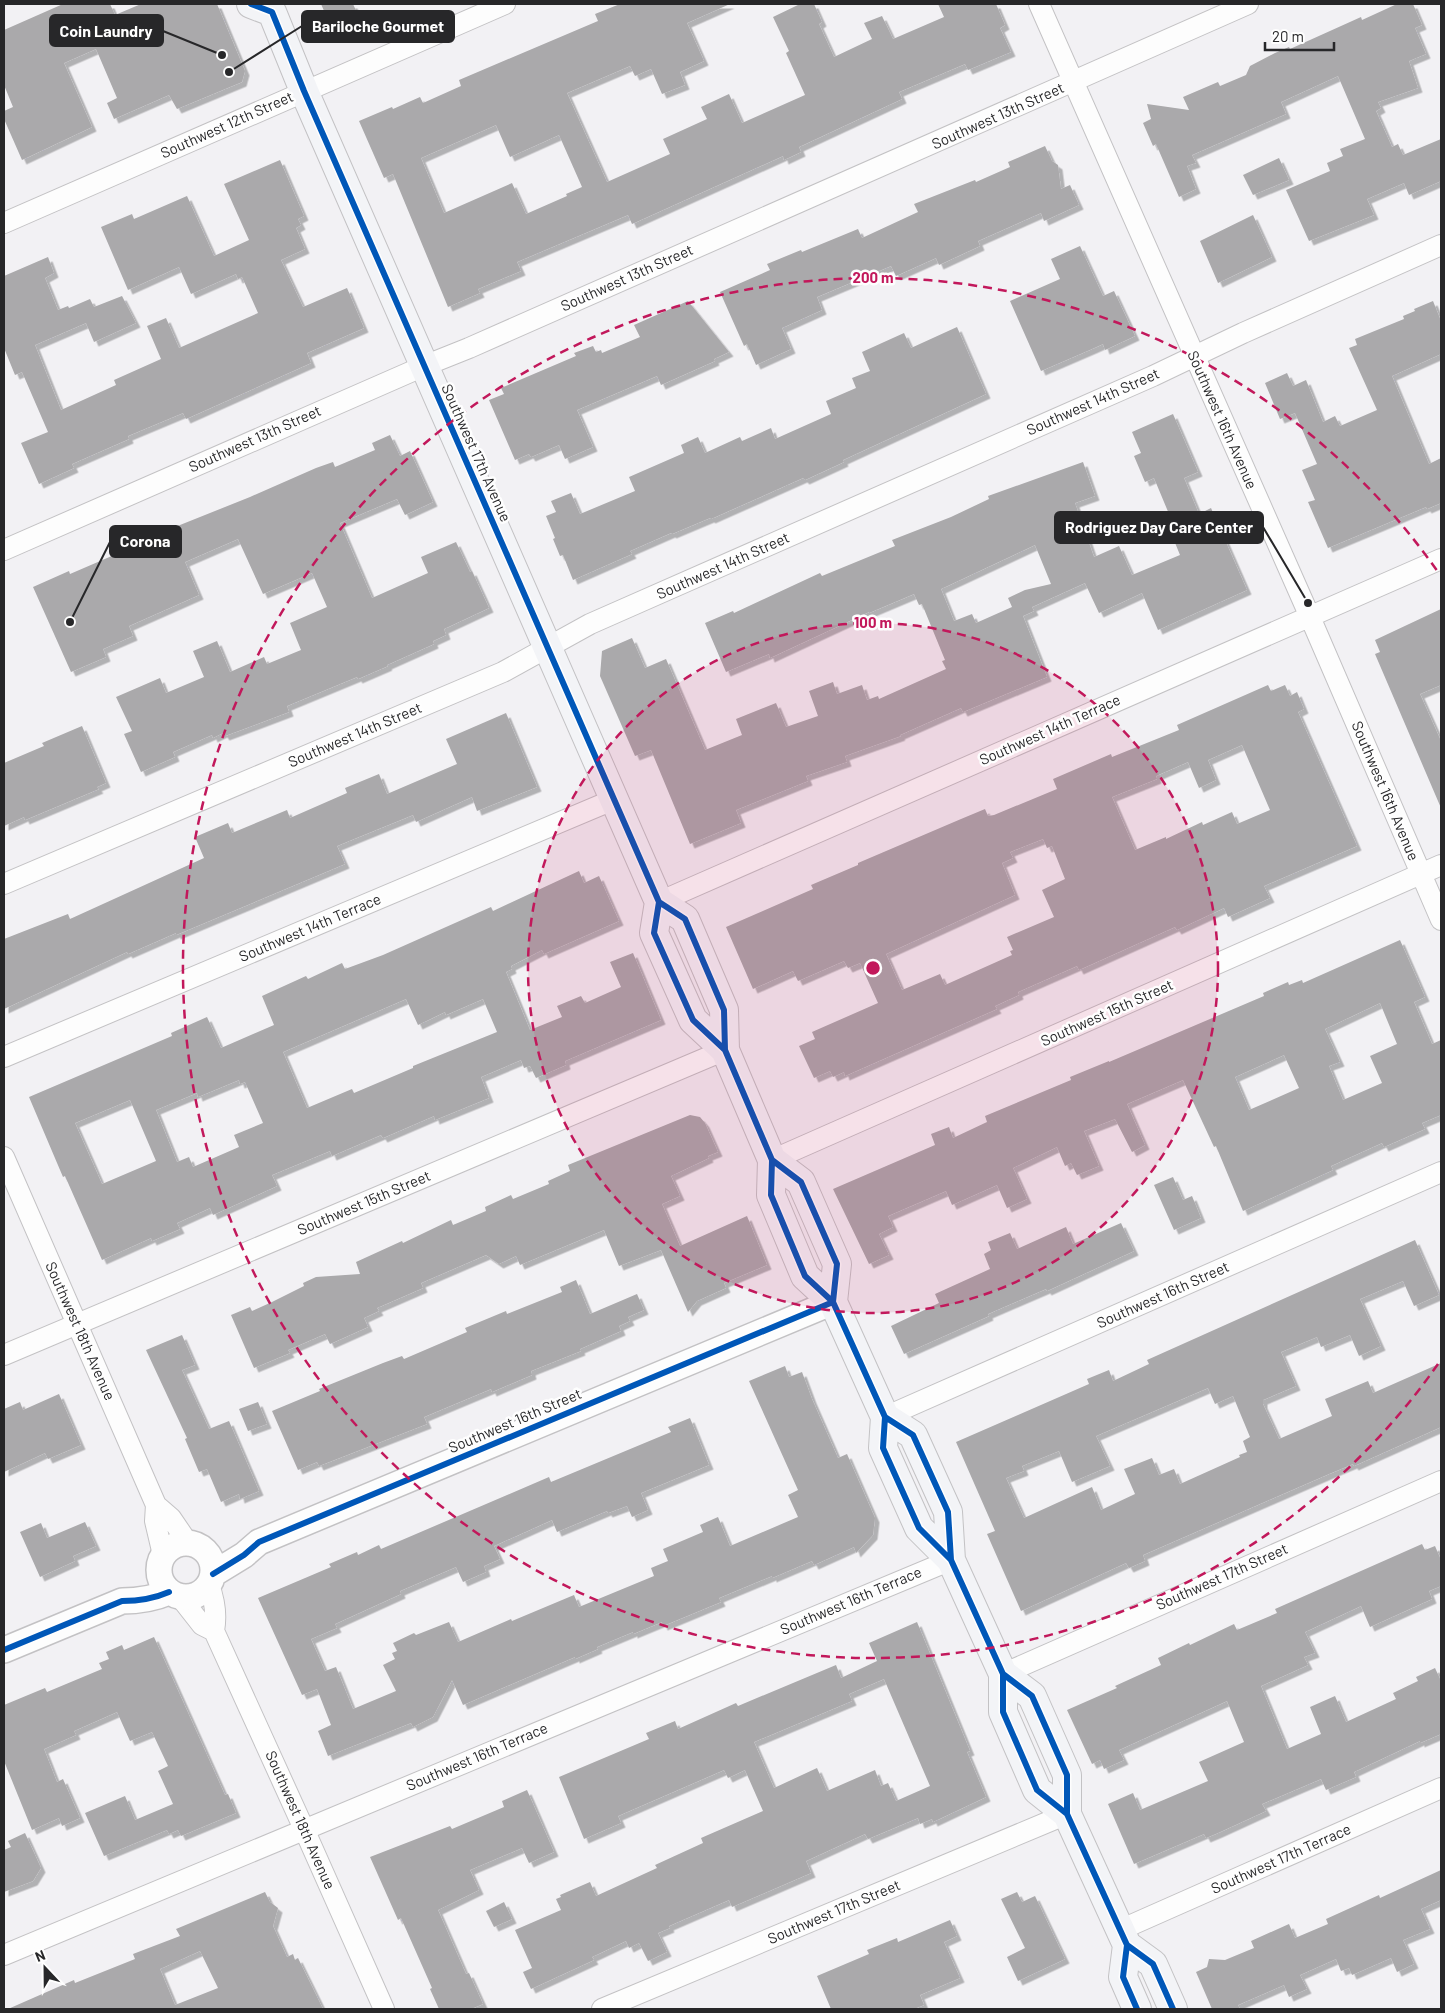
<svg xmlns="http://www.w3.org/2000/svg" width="1445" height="2013" font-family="Barlow,sans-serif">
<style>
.building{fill:#aaa9ab;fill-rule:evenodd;filter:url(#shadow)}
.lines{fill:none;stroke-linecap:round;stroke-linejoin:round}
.minor-casing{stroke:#c3c2c4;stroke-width:22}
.tertiary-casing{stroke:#c3c2c4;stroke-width:28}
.secondary-casing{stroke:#c3c2c4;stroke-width:30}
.minor{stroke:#fdfdfd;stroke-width:20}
.tertiary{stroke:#fdfdfd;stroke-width:25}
.secondary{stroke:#f3f4f7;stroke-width:28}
.cycleway-casing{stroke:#fefefe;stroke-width:9}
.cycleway{stroke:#0057b8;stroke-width:6}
.ring{fill:none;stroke:#c2185b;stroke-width:2.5;stroke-dasharray:9 6}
.labels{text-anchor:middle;stroke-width:5;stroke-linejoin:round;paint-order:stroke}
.street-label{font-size:15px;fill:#272729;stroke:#fefefe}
.centre{fill:#c2185b;stroke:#fefefe;stroke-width:2.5}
.ring-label{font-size:15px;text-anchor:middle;font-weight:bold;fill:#c2185b;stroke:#fefefe;stroke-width:5;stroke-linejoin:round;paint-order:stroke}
.leader{fill:none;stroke:#272729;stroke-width:2}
.callout-dot{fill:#272729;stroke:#fefefe;stroke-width:2}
.callout{fill:#272729;stroke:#272729;stroke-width:2}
.callout-label{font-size:16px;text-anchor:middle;font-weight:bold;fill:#fff}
</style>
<defs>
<filter id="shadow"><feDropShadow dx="4.5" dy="4.5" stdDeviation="0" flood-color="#0004"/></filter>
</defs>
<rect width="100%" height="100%" fill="#f2f1f4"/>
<path class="building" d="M63,4H110L115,15L141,4H217L245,71L242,82L177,109L169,95L114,119L107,103L117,98L96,49L64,63L92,127L22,160L4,119V111L13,107L4,85V30Z
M321,4H353L359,17L332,29Z
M620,4H730L687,23L704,61L680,72L685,85L662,94L651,69L635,76L630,66L567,93L607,182L670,154L663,139L707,119L701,107L729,94L742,123L805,95L786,53L789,51L773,17L800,4H814L822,22L819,24L834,57L872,39L864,23L882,16L893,39L944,17L938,4H996L1005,25L1000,28L1011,52L968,70L965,64L899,92L902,99L799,147L801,152L784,160L783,156L632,224L628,215L517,262L521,271L478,289L480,293L448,307L393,174L384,178L359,121L392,107L393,109L420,97L423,103L461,86L459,80L598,21L595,14ZM496,125L510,157L559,135L582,187L566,194L567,196L526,214L512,183L444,213L421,158Z
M1397,4H1413L1422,25L1415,28L1426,54L1409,61L1418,88L1378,102L1381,108L1376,111L1392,147L1398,144L1403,155L1441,139V181L1409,195L1404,183L1367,199L1374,215L1309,241L1286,190L1330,171L1327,163L1343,156L1340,149L1365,139L1338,76L1281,102L1286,114L1192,155L1196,163L1187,166L1196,189L1179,197L1156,144L1153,146L1143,123L1151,119L1147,104L1189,110L1183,97L1218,82L1220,86L1246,75L1250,66L1275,53L1289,47L1290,49L1361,17L1362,20Z
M1045,146L1052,161L1058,165L1061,189L1070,185L1079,205L1044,221L1041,213L978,241L980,246L939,265L936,258L896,276L891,266L817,297L822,310L782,328L791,349L756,365L747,344L744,346L720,292L770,270L767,264L801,250L802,252L858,229L862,238L918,212L914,204L975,180L976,182L1010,167L1008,162Z
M1279,158L1289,180L1253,195L1243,175Z
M280,160L304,216L298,219L301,225L296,228L305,249L281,260L303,307L347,288L364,328L307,353L311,363L186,419L183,413L128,436L129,439L72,464L74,468L39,484L21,443L48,432L22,372L15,375L4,348V276L48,257L54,273L45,278L58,310L68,306L69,308L90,299L94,307L122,296L136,323L94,342L86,323L35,345L61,410L116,385L114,380L161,359L147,326L166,318L179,348L258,313L242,277L238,279L236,274L191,294L179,267L128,290L101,227L132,214L134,219L187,196L214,256L249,240L224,184Z
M1253,215L1272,257L1218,283L1200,241Z
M1080,246L1103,296L1114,291L1135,336L1105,350L1103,344L1092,349L1041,371L1010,301L1060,279L1051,259Z
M688,301L729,352L714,359L715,361L661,385L657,376L577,410L593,447L565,459L559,445L531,457L529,454L515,460L489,400L504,394L501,388L576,356L574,353L593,346L596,352L601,350L602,353L640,337L634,325Z
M1433,301L1441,321V354L1392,376L1429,464L1441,458V503L1427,509L1426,507L1328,548L1308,502L1315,500L1302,470L1317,464L1295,413L1280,419L1265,383L1287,373L1293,386L1306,380L1323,422L1335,416L1340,426L1377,410L1349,348L1357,345L1355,339L1404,319L1403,316L1415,311L1414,309Z
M957,327L986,394L843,460L844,462L805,480L803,478L711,519L710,518L672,534L671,533L630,551L632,554L573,580L563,555L560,556L553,539L555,538L546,516L556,512L551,501L571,493L580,514L635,491L629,477L684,453L681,445L698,437L705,453L740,437L742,441L771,428L775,439L831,414L826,401L856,388L852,378L870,371L862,352L904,333L911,348Z
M1173,414L1198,472L1184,478L1199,514L1211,508L1247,590L1158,630L1142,593L1099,613L1085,583L1032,607L1034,611L1023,616L1047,677L963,712L961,708L900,735L901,736L845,756L847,762L806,776L808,781L736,810L741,823L690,844L651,750L635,756L600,676L602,651L632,638L645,668L666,659L705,750L742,735L736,719L776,703L786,727L818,716L809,691L833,682L837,694L862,685L867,700L878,696L879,699L946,669L942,661L945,660L922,604L919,605L914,594L869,613V612L770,658L769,654L726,672L705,623L733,611L734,613L820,573L822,576L895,546L892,540L951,517L989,499L988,496L1083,462L1095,496L1075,503L1094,557L1119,546L1132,575L1180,555L1169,528L1174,526L1154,478L1145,482L1134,456L1141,453L1132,432ZM1035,545L1051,584L1025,590L1008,598L1012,607L976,623L972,614L954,621L941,589Z
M390,435L400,456L410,451L433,502L405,515L397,499L340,523L372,598L428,573L421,557L456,542L470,572L472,571L489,608L444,629L446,635L433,641L434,644L387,665L388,666L358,679L357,677L287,706L289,712L225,736L223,733L213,738L212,735L173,752L175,757L141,772L124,734L132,731L116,697L160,678L166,693L204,677L193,651L217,641L230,672L264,657L267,664L301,650L290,623L327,607L312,573L263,594L238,539L185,562L199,595L129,626L133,636L103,649L106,657L71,672L33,587L69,571L70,574L128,549L126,545L144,537L145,539L250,497L316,468L333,462L335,467L375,450L372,443Z
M1441,609V685L1420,694L1441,741V808L1375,654L1380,652L1375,640Z
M1268,685L1271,691L1285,685L1290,696L1297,692L1304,709L1298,712L1357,846L1264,886L1270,898L1228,917L1224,908L1177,930L1175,927L1079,970L1077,966L1018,992L1019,995L995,1006L997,1009L845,1076L844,1072L833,1077L830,1071L814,1078L799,1046L815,1039L812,1032L878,1003L860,963L848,968L844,961L798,981L793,971L753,989L726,927L813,889L811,885L858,865V863L961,819L985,809L988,816L994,815L1057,789L1053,779L1111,754L1112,757L1179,730L1177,725ZM1242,745L1270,810L1237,824L1232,812L1203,825L1202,822L1166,839V837L1135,850L1112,797L1157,779L1156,776L1188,762L1199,788L1216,780L1208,760ZM1043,839L1047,848L1052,846L1065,879L1042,890L1054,917L1007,937L1013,950L1010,951L1012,955L945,985L940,974L902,990L886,954L1015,895L1002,863L1013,858L1010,852Z
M506,713L537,787L477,811L472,797L416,822L413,815L354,839L337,846L345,864L176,935V933L128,954L127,952L4,1009V939L68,914L70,919L204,858L195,837L228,823L232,833L287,810L290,818L347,793L345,788L379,774L387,794L457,764L446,739Z
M82,726L106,783L97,787L99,789L25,820L24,817L4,826V763L44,746L42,743Z
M579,871L584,883L599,876L619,921L544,954L542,950L511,966L512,969L506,972L530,1030L562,1017L557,1006L581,996L585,1003L621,987L610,962L633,953L661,1020L565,1061L566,1065L536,1078L530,1066L524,1068L521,1060L481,1077L489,1098L435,1120L434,1116L383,1138L381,1135L332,1156L330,1151L272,1175L277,1186L213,1215L210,1208L177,1223L180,1229L152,1241L151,1238L102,1260L65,1176L63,1177L29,1097L172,1036L171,1033L207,1017L221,1048L274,1025L262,996L306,976L308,979L342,963L345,969L383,955L491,907L493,911ZM406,999L418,1025L445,1012L446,1015L483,999L497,1032L413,1066V1068L354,1093L352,1089L307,1108L283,1052ZM239,1080L240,1084L245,1082L263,1123L234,1135L239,1147L193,1167L189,1157L177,1162L156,1110L197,1093L198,1097ZM130,1100L156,1161L102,1184L75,1123Z
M1400,940L1425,997L1414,1002L1432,1044L1441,1040V1115L1422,1123L1425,1129L1384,1147L1382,1143L1331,1166L1333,1170L1243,1211L1216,1146L1214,1147L1183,1080L1127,1104L1145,1145L1132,1152L1115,1119L1084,1131L1099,1166L1077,1175L1071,1163L1065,1166L1057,1147L1013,1168L1027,1199L1007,1208L997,1185L952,1205L946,1191L888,1216L893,1227L879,1234L889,1255L869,1264L833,1189L935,1145L931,1134L949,1127L953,1138L987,1122L985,1116L1071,1080L1070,1077L1109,1061V1062L1264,996L1263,993L1288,982L1289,985L1302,980L1303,983ZM1380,1003L1397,1044L1370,1056L1382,1083L1343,1100L1329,1066L1340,1062L1325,1029ZM1284,1055L1299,1088L1249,1110L1235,1077Z
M690,1115L700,1117L705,1123L718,1152L708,1156L709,1158L671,1176L680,1196L662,1204L680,1246L747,1216L767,1265L724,1283L726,1288L697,1301L688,1312L661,1250L619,1266L604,1230L520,1265L516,1256L499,1264L486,1255L421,1283L423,1288L377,1308L379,1311L364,1318L368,1327L330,1344L325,1334L288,1350L290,1353L254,1368L231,1315L250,1307L252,1311L272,1302L304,1286L303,1283L316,1277L360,1274L356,1262L402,1241L403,1243L451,1220L453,1225L486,1211L485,1207L511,1195L513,1199L549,1184L548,1181L570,1171L568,1165Z
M1173,1177L1183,1200L1192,1196L1201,1218L1174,1230L1154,1185Z
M1121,1223L1134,1251L1047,1291L1046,1289L988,1314L989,1316L904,1354L891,1326L939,1303L935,1294L990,1269L984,1254L991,1250L988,1242L1010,1233L1017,1249L1066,1227L1073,1244Z
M1415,1240L1439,1295L1414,1306L1403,1281L1360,1299L1381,1346L1359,1356L1350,1335L1321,1347L1317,1337L1281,1352L1296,1386L1263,1400V1404L1279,1439L1332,1416L1325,1399L1368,1381L1373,1393L1441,1363V1427L1354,1466L1353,1464L1329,1474L1143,1555L1145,1561L1129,1568L1126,1563L1021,1611L987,1534L995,1531L956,1442L1089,1384L1087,1379L1109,1370L1113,1381L1149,1364L1147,1360ZM1208,1388L1215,1404L1233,1396L1250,1437L1243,1441L1247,1452L1239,1455L1240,1457L1180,1484L1174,1469L1159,1475L1152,1458L1124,1469L1135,1494L1101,1510L1092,1487L1024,1518L1006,1478L1024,1471L1022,1466L1059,1451L1072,1482L1110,1466L1096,1436Z
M576,1280L590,1314L637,1294L644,1310L628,1317L630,1321L619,1326L621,1331L580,1349L581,1351L531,1371L532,1375L492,1392L491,1389L424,1417L427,1424L319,1466L317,1462L298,1470L272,1411L320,1391L319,1389L383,1363L402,1356L404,1359L467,1332L465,1328L506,1311L507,1314L562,1292L560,1287Z
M182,1335L195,1365L182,1370L209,1429L229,1421L259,1491L240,1499L239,1494L221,1502L207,1469L199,1472L185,1439L187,1438L146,1350Z
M785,1366L789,1377L802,1372L812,1399L838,1458L847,1454L875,1518L873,1535L856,1553L854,1547L814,1565L812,1561L772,1578V1576L719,1598L721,1602L663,1626L662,1622L633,1634V1632L597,1647L598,1649L575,1659V1657L463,1705L452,1680L433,1717L413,1727L411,1723L328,1756L318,1731L331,1725L317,1689L302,1695L258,1598L331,1567L329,1564L357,1552L358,1555L379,1545L381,1549L549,1477L551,1482L671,1432L668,1427L690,1418L709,1465L641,1493L648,1510L632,1517L627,1506L608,1513L607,1511L557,1532L552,1520L494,1546L500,1559L484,1566L486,1572L463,1582L456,1567L400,1591L401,1594L335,1624L337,1628L311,1639L325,1671L336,1667L353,1709L396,1691L383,1665L395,1659L392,1653L397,1651L393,1643L414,1633L416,1635L449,1622L458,1642L511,1619L512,1621L574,1595L579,1607L654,1576L651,1568L668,1561L663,1549L703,1532L700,1525L718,1517L730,1546L798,1517L788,1495L798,1490L749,1381Z
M59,1394L81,1445L48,1459L45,1453L4,1472V1409L20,1402L23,1410Z
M258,1402L267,1424L248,1431L239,1409Z
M85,1522L96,1546L73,1556L75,1561L40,1577L20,1532L41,1523L47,1538Z
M1422,1544L1425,1550L1435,1546L1441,1560V1586L1429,1591L1432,1599L1370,1627L1361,1606L1305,1632L1315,1653L1304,1657L1308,1665L1261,1686L1287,1749L1321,1734L1310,1707L1335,1696L1346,1722L1396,1699L1393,1693L1418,1681L1416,1677L1435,1668L1441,1681V1734L1420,1743V1741L1354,1772L1356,1777L1326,1790L1321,1779L1262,1804L1266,1811L1218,1833L1206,1838L1204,1834L1134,1864L1108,1804L1133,1793L1140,1810L1208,1781L1199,1762L1244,1742L1227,1701L1119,1750L1124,1760L1104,1769L1100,1760L1092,1764L1067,1710L1117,1688L1115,1686L1161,1665L1158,1658L1189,1643L1190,1645L1234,1624L1237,1630L1277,1613L1275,1609Z
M917,1622L970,1751L967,1752L986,1797L933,1822L932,1819L920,1824L918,1818L868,1839L865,1834L806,1861L811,1873L732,1907L729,1900L669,1926L670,1928L658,1933L667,1952L648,1961L639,1943L629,1948L626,1941L592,1957L594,1960L531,1989L523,1972L532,1968L515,1930L561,1910L556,1899L561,1897L560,1895L590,1882L596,1896L657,1868L655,1865L703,1843L701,1838L763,1811L745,1770L728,1778L724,1770L618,1816L621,1823L584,1839L559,1777L649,1739L646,1733L675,1721L678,1729L736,1703L738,1706L836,1665L841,1678L877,1661L869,1643ZM884,1679L930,1786L896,1801L888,1783L881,1786L875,1770L827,1791L817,1768L774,1788L754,1742L852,1701L849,1694Z
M154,1637L225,1795L228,1794L236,1813L181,1836L178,1830L169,1834L167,1830L104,1856L85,1813L125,1796L135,1820L173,1804L158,1771L168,1766L152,1732L130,1741L117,1712L74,1731L76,1735L44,1749L57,1782L63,1779L80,1818L62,1826L59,1818L32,1830L4,1761V1705L45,1688L47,1692L102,1669L99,1663L109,1659L106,1652L122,1645L124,1650Z
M527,1790L554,1852L529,1863L522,1848L470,1870L479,1890L438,1910L466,1974L469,1973L483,2004L471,2009H439L430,1989L432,1988L401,1918L398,1920L370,1857L450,1826L452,1829L504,1807L502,1801Z
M25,1833L41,1868L33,1881L4,1892V1850L11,1847L8,1841Z
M1441,1870V1900L1421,1909L1430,1929L1403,1940L1414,1964L1397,1972L1391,1958L1352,1975L1349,1968L1341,1971L1336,1959L1300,1975L1307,1989L1289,1997L1284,1985L1238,2005L1240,2009H1212L1196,1972L1207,1967L1209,1959L1225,1960L1254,1948L1251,1941L1289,1924L1295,1938L1328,1924L1326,1919L1379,1895L1380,1898Z
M265,1892L270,1902L278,1908L273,1926L287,1957L293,1954L295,1960L298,1958L323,2009H8L74,1980L75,1983L135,1959L133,1954L180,1936L176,1929ZM200,1951L218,1988L175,2005L160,1969Z
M1017,1892L1022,1902L1035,1896L1065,1959L1018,1981L1007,1957L1025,1948L1001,1899Z
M504,1902L512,1919L494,1927L486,1911Z
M950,1920L957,1936L944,1942L960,1978L920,1995L924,2005L914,2009H831L817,1976L869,1954L867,1950L897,1938L898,1942Z"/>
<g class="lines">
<defs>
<path id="minor" d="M1039,4L1310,617L1441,920
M4,223L505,4
M4,550L424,366L469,348L1248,4
M4,884L503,672L590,624L1153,376L1243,333L1441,245
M659,902L1441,559
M4,1057L615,799
M4,1157L156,1505L155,1521L163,1555
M772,1160L1441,865
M4,1355L725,1050
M885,1417L1441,1172
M156,1505L171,1518L188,1543
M209,1585C215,1601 217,1615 214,1631
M180,1597L202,1625L214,1631L304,1829L384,2009
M1003,1674L1441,1481
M1120,1930L1441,1788
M4,1955L951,1560
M602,2009L1067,1814"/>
<path id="tertiary" d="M159 1570a27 27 0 1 1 54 0a27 27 0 1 1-54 0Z
M213,1574L244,1555L259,1542L833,1302
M4,1650L122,1601C139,1601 153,1599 169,1592"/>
<path id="secondary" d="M251,4L272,12L304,91L659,902L654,933L693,1020L725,1050L772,1160L771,1195L805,1276L833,1302L885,1417L883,1448L919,1528L951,1560L1003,1674V1712L1037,1790L1067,1814
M659,902L685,919L724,1010L725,1050
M772,1160L801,1182L837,1264L833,1302
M885,1417L913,1435L948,1512L951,1560
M1003,1674L1032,1696L1067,1775V1814L1127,1945L1153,1964L1173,2009
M1127,1945L1123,1977L1137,2009"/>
</defs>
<use href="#minor" class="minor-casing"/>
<use href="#tertiary" class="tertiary-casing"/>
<use href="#secondary" class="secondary-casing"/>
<use href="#minor" class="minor"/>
<use href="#tertiary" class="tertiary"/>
<use href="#secondary" class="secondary"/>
<defs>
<path id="cycleway" d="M251,4L272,12L304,91L659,902L654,933L693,1020L725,1050L772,1160L771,1195L805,1276L833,1302L885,1417L883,1448L919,1528L951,1560L1003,1674V1712L1037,1790L1067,1814
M659,902L685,919L724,1010L725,1050
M772,1160L801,1182L837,1264L833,1302
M885,1417L913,1435L948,1512L951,1560
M213,1574L244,1555L259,1542L833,1302
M4,1650L122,1601C139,1601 153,1599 169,1592
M1003,1674L1032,1696L1067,1775V1814L1127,1945L1153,1964L1173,2009
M1127,1945L1123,1977L1137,2009"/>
</defs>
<use href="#cycleway" class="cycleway-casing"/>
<use href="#cycleway" class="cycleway"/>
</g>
<circle cx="873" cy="968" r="345" fill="#c2185b" fill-opacity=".12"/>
<g class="ring">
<circle cx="873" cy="968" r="345"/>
<path d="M1438 1364A690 690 0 1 1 1438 572"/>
</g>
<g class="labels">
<g class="street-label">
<text transform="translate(998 116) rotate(-24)" y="5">Southwest 13th Street</text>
<text transform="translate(227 125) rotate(-24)" y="5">Southwest 12th Street</text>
<text transform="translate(627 278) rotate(-24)" y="5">Southwest 13th Street</text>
<text transform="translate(1093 402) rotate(-24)" y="5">Southwest 14th Street</text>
<text transform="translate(1222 420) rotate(66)" y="5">Southwest 16th Avenue</text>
<text transform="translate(255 439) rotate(-24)" y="5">Southwest 13th Street</text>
<text transform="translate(476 453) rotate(66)" y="5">Southwest 17th Avenue</text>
<text transform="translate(723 566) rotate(-24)" y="5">Southwest 14th Street</text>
<text transform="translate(1050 730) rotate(-24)" y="5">Southwest 14th Terrace</text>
<text transform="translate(355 735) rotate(-23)" y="5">Southwest 14th Street</text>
<text transform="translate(1385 791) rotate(67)" y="5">Southwest 16th Avenue</text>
<text transform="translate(310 928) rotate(-23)" y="5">Southwest 14th Terrace</text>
<text transform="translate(1107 1013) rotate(-24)" y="5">Southwest 15th Street</text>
<text transform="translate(364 1203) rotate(-23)" y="5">Southwest 15th Street</text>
<text transform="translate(1163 1295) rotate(-24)" y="5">Southwest 16th Street</text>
<text transform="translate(80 1331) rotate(66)" y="5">Southwest 18th Avenue</text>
<text transform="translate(515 1421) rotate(-23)" y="5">Southwest 16th Street</text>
<text transform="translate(1222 1577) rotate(-24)" y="5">Southwest 17th Street</text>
<text transform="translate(851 1601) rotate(-23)" y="5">Southwest 16th Terrace</text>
<text transform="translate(477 1757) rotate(-23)" y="5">Southwest 16th Terrace</text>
<text transform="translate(300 1820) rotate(66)" y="5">Southwest 18th Avenue</text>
<text transform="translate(1281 1859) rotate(-24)" y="5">Southwest 17th Terrace</text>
<text transform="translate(834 1912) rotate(-23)" y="5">Southwest 17th Street</text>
</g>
</g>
<circle cx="873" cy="968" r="8" class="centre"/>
<g class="ring-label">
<text x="873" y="283">200 m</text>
<text x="873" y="628">100 m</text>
</g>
<path class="leader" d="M229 72L302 26M222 55L163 31M1308 603L1263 527M70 622L110 542"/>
<g class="callout-dot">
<circle cx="229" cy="72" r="5"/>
<circle cx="222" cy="55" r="5"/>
<circle cx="1308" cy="603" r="5"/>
<circle cx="70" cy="622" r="5"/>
</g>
<g class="callout">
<rect x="302" y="11" width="152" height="31" rx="5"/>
<rect x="50" y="15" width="113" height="31" rx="5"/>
<rect x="1055" y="512" width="208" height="31" rx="5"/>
<rect x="110" y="526" width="71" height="31" rx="5"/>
</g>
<g class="callout-label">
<text x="378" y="32">Bariloche Gourmet</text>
<text x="106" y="37">Coin Laundry</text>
<text x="1159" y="533">Rodriguez Day Care Center</text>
<text x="145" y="547">Corona</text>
</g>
<rect width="1445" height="2013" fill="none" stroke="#272729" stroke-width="10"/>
<g transform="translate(45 1968) rotate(338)" stroke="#fefefe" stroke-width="4" paint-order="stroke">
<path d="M0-4L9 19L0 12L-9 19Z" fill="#272729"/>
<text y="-8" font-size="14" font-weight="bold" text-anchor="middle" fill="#272729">N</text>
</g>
<path d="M1265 42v8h69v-8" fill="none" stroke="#272729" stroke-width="2.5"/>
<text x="1272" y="42" font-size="15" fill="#272729" stroke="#fefefe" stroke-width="4" paint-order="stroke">20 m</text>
</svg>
